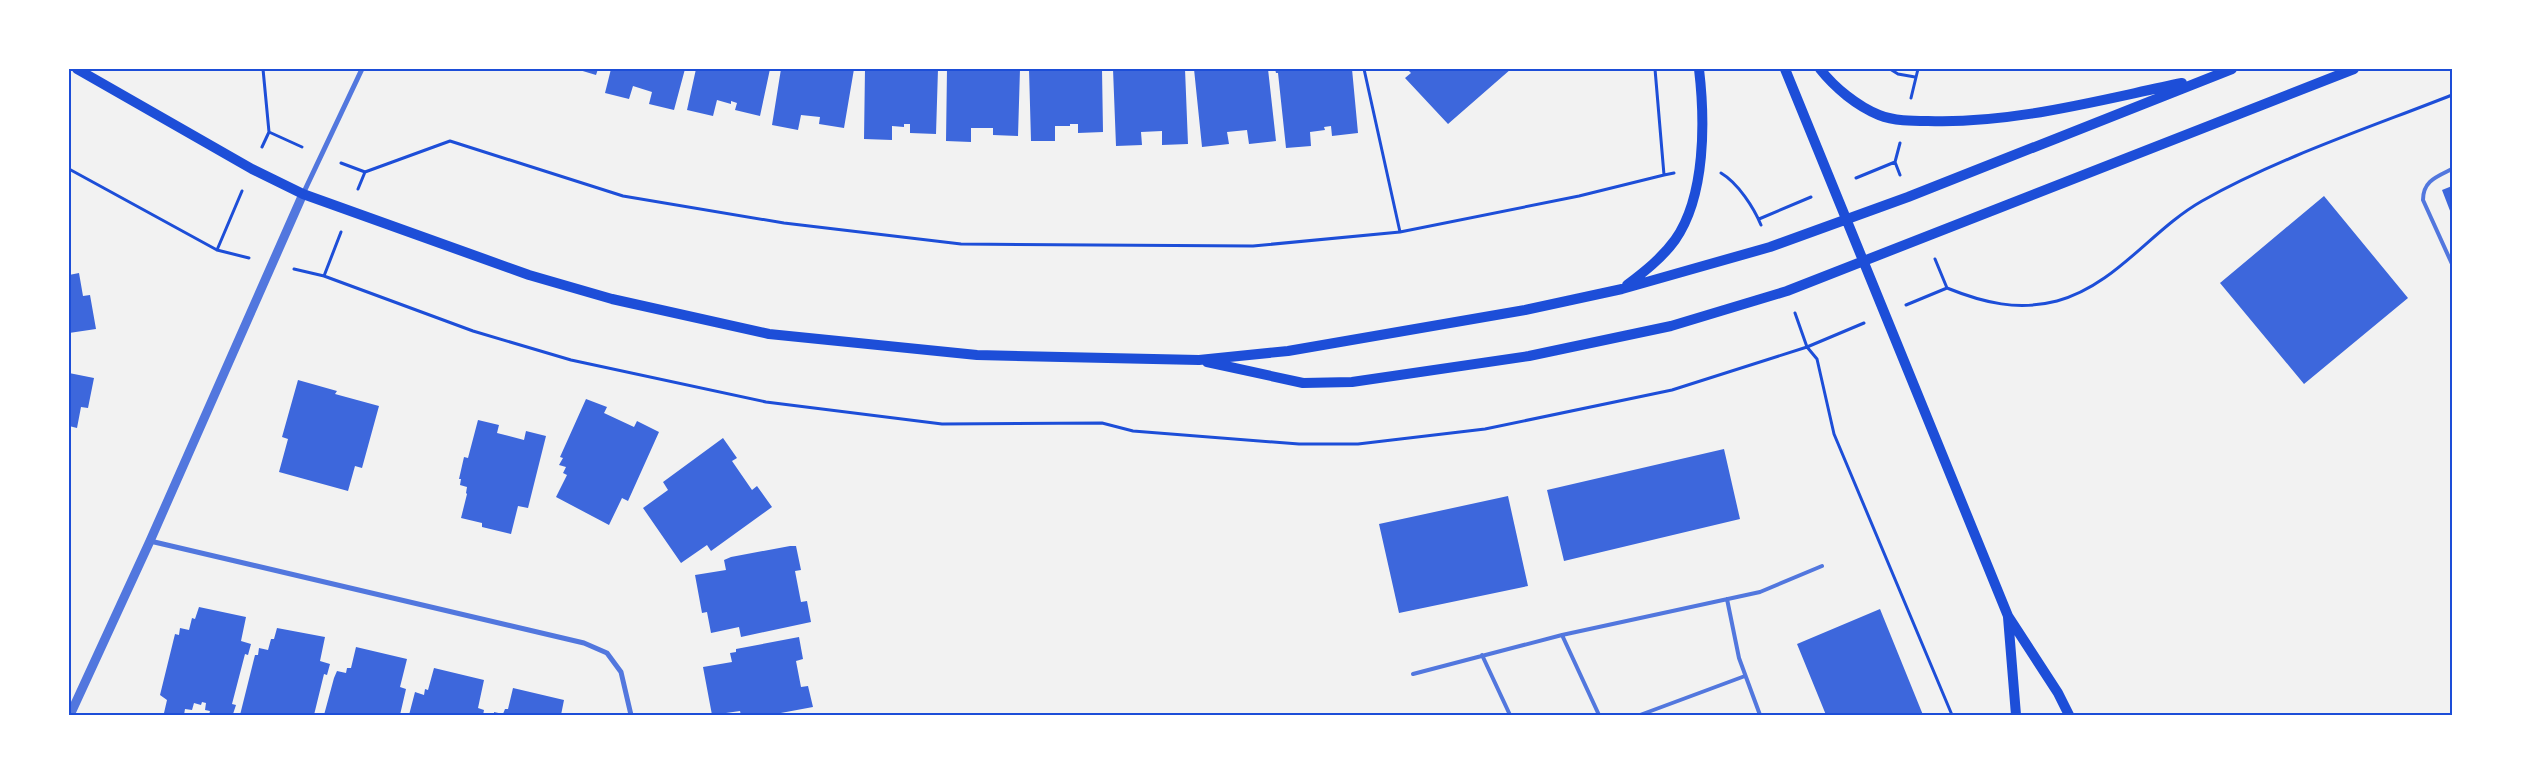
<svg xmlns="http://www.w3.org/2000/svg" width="2521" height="784" font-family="Lato,sans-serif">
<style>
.building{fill:#3d67dc}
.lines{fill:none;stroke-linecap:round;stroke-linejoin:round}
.path{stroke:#1d4ed8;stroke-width:3}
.service{stroke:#5277de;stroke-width:4}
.minor{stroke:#5277de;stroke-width:5}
.tertiary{stroke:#5277de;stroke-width:9}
.secondary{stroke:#1d4ed8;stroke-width:10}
.neatline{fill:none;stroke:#1d4ed8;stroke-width:2}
</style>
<rect width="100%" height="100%" fill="#f2f2f2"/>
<path class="building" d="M576,69H598L596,75Z
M611,69H685L674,110L649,104L652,92L633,86L629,99L605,93Z
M696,69H770L760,116L735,110L737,103L731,101V104L717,100L713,116L687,110Z
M781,69H854L844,128L819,124L820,117L801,115L798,130L772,125Z
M865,69H938L936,134L910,133V124H904V127L892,126V140L864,139Z
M947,69H1020L1018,136L993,135V128H971V142L946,141Z
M1029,69H1102L1103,132L1078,133V124H1070V126H1055V141H1031Z
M1113,69H1185L1188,144L1162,145V131L1141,132L1142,145L1116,146Z
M1194,69H1268L1276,141L1249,144L1247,130L1227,132L1229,144L1202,147Z
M1275,69H1352L1358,133L1332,136L1331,126L1324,127L1325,130L1310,132L1311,146L1286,148L1278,73H1276Z
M1407,69H1511L1448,124L1405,78L1411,73Z
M2452,186V216L2442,190Z
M2324,196L2408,298L2304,384L2220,283Z
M79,273L83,296L90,295L96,329L69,333V275Z
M69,373L94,378L88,408L81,407L77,428L69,426Z
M298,380L337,391L335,394L379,406L362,468L355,466L348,491L279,472L288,439L282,437Z
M586,399L607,407L604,413L634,427L637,421L659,432L628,501L622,498L609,525L556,497L567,475L563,473L566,467L559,465L563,458L560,457Z
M478,420L499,425L497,433L524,440L526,431L546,436L528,508L518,506L511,534L482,527V523L461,518L467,494L466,493L467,487L460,485L461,479H459L464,457L468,458Z
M723,438L737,458L732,461L752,490L757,486L772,507L711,551L707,545L681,563L643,508L668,490L663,482Z
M1724,449L1740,519L1564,561L1547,490Z
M1508,496L1528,586L1399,613L1379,524Z
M790,546H796L801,570L795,571L801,602L807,601L811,622L741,637L739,627L711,633L707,612L702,613L695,575L726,570L724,560L731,557Z
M199,607L246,617L241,641L251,644L248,655L245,654L232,704L236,705L233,714L230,713V715H209L210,711L205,710L206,703L202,702L201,705L194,703L192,710L185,709L184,715L164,713L167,700L160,695L175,634L179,635L180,628L189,630L192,618L195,619Z
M1880,609L1923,715H1826L1797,644Z
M277,628L325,637L320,661L330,664L327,675L324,674L314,715H240L255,655H258L259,648L268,650L271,639H274Z
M799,637L803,659L796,661L801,687L808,686L813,707L770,715H741L740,711L712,715L703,667L732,662L730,653L736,652V649Z
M356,647L407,659L400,687L406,689L400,715H324L334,678L337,671L346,673L347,668H351Z
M434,668L484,680L478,708L484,710L483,715H409L415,692L424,695L425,689L428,690Z
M513,688L564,700L561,715H494V712L503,714L505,709H508Z"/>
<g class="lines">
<path class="path" d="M1364,69L1400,232
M1655,69L1664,175L1674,173
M1890,69L1898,74L1915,77
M1911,98L1918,69
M269,132L302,147
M262,147L269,132L263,69
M1895,162L1900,143
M341,163L365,172
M69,169L217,250L249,258
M1721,173C1738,183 1754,208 1761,225
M1856,178L1895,162L1900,175
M358,189L365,172L450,141L623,196L784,223L961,244L1253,246L1400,232L1579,196L1664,175
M1759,219L1811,197
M217,250L242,191
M1935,259L1947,288C1984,303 2018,311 2057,301C2116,285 2151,230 2202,201C2278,158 2371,127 2452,95
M294,269L324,276L473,331L571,360L766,402L942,424L1102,423L1133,431L1299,444H1358L1485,429L1672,390L1807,347L1864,323
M324,276L341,232
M1906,305L1947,288
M1795,313L1807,347L1817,359L1834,434L1952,715"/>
<path class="service" d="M2452,169C2436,177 2423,181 2423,200L2452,264
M1727,599L1739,658L1760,715
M1562,635L1599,715
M1482,655L1510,715
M1413,674L1562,635L1760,592L1822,566
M1640,715L1745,676"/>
<path class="minor" d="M303,194L362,69
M150,541L584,643L607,653L621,672L631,715"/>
<path class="tertiary" d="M70,715L150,541L303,194"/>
<path class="secondary" d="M77,69L252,169L303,194L529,275L612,299L769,334L977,355L1199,360L1288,351L1525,310L1622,289L1770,247L1908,197L2232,69
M1785,69L2008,616L2058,693L2069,715
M1820,69C1835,88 1857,106 1879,115C1894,121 1912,121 1928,121C2013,124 2099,100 2182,83
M1627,285C1644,272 1662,258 1675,240C1706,196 1705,120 1699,69
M1207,362L1303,383L1352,382L1529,356L1671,326L1787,291L2354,69
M2008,617L2016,715"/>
</g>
<rect width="2521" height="784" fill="none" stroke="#ffffff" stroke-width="140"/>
<rect x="70" y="70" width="2381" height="644" class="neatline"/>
</svg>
